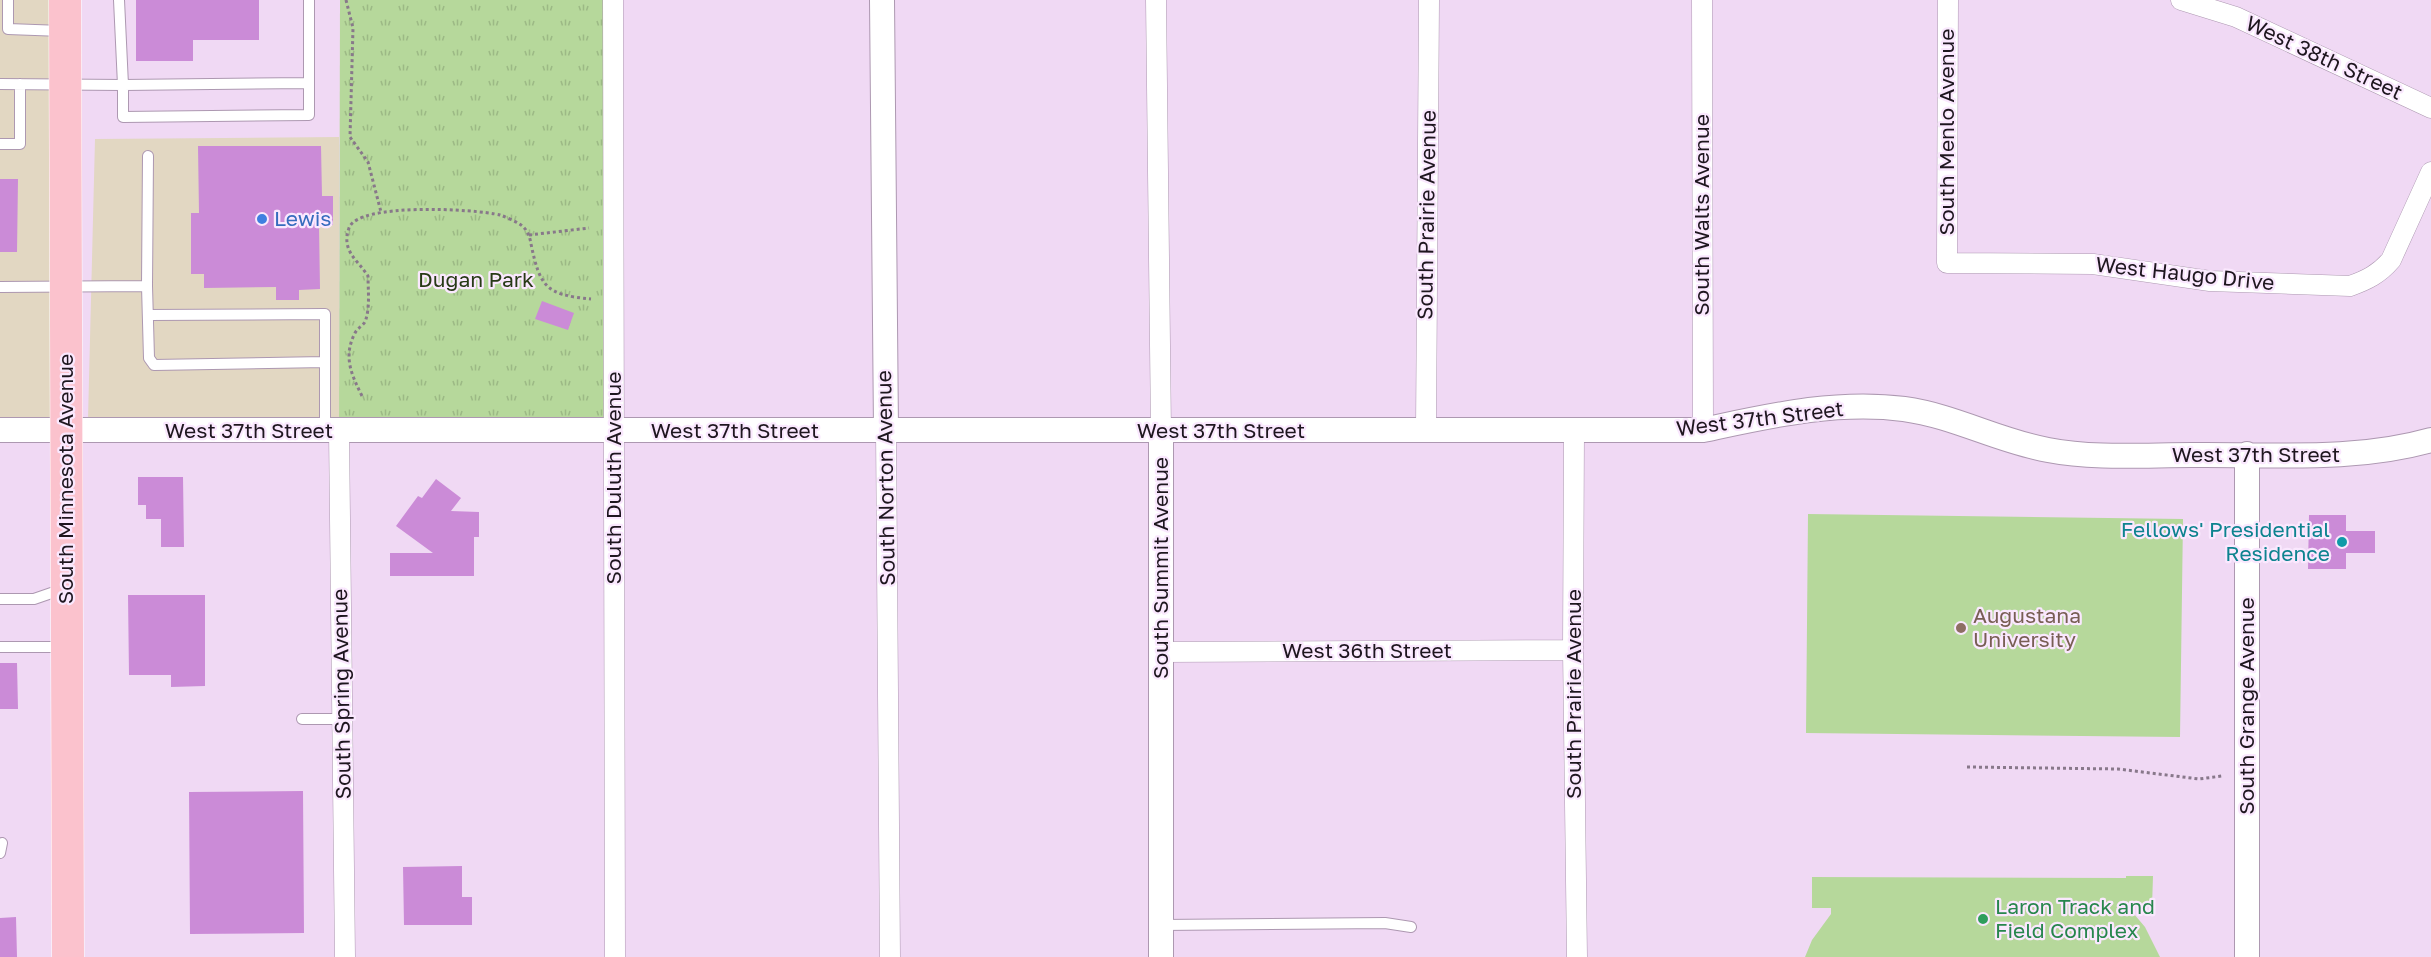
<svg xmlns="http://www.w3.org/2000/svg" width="2431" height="957" font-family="'Golos Text',sans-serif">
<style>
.commercial{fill:#e2d7c2}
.green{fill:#b6d89b}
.park{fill:url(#park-tufts)}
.building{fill:#cb8bd7}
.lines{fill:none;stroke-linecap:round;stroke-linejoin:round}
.service-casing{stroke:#ad98b1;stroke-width:12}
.minor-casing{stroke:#ad98b1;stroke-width:21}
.tertiary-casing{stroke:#ad98b1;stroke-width:26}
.primary-casing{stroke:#fff;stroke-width:33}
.path{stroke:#88788a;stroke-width:3;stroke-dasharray:3 3;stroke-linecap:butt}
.service{stroke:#fff;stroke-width:10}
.minor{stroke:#fff;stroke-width:20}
.tertiary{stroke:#fff;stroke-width:24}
.primary{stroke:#fbc2cd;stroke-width:32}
.shop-dot{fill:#3f7fe0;stroke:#fae8fe;stroke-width:2}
.culture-dot{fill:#0f9aa8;stroke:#fae8fe;stroke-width:2}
.education-dot{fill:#8d6e63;stroke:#fae8fe;stroke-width:2}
.leisure-dot{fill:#2e9e5b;stroke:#fae8fe;stroke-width:2}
.labels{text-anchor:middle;stroke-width:4.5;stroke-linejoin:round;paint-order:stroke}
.street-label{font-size:21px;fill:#1e161f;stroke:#fae8fe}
.shop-label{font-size:21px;fill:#366cbe;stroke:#fae8fe;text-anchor:start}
.park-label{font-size:21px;fill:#273a16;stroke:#fae8fe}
.culture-label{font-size:21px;fill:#0d838f;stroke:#fae8fe;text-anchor:end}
.education-label{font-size:21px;fill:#785e54;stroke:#fae8fe;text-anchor:start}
.leisure-label{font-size:21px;fill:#27864d;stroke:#fae8fe;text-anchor:start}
</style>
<defs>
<pattern id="park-tufts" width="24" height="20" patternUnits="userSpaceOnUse" patternTransform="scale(1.5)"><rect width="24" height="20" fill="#b6d89b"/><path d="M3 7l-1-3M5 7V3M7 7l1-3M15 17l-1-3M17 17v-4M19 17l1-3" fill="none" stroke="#9cb985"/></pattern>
</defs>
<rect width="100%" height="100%" fill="#f0d9f4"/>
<path class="commercial" d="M0,0H53L52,422L0,421Z
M339,137V422L88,419L95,139Z"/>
<path class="green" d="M1808,514L2183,519L2180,737L1806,733Z
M2126,876H2153L2152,907H2134V914L2145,927L2160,957H1805L1812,940L1831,914V908H1812V877L2126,878Z"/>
<path class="park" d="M340,0H613L614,431H339Z"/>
<path class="building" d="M136,0H259V40H193V61H136Z
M198,146H321L322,196H333V225H319L320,289L299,290V300H276V287L204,288V274H191V213H199Z
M0,179H18L17,252H0Z
M542,301L574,313L568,330L535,319Z
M138,477H183L184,547H161V519H146V505H138Z
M436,479L461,498L451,511L479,512V537H474V576H390V553H433L396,526L418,496L422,498Z
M2309,515H2346V531H2375V553H2346V569H2308Z
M128,595H205V686L171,687V675H129Z
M0,663H17L18,709H0Z
M303,791L304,933L190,934L189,792Z
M462,866V897H472V925H404L403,867Z
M16,917L17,957H0V918Z"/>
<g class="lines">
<defs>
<path id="service" d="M8,0V29L62,31
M119,0L123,85L309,83
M0,84L123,85V117L309,115V0
M0,144H20V84
M147,286L148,156
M0,287L147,286L149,358L154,365L325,362V431
M148,315L325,314V362
M0,599H34L63,589
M0,647H63
M302,719H342
M0,853L2,843
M1161,925L1385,923L1411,927"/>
<path id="minor" d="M613,0L615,957
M1156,0L1161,431
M1702,0L1703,430
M1948,0L1947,263L2093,264L2210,281L2350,286C2367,280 2379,274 2391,260L2431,172
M2181,0L2236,17L2431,108
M886,430L890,957
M1426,430L1429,0
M339,431L345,957
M1574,432L1573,650L1577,957
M1161,652L1573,650"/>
<path id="tertiary" d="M882,0L886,430
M0,430H1703C1769,416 1836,400 1904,409C1955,416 1998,441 2048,450C2094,459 2145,455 2192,455C2272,454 2354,462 2431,440
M1161,431V957
M2247,454V957"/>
<path id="primary" d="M65,0L68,957"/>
</defs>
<use href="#service" class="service-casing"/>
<use href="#minor" class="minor-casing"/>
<use href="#tertiary" class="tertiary-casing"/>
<use href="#primary" class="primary-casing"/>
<path class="path" d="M346,0L353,28L350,137L368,162L381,212
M529,235L589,228
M362,396C351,374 343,356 355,333C358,327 365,325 366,319C370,306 368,289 368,276C357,259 341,251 349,228C358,202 476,209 500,215C506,217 515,221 521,225C527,229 530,237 531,244C540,287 546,295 591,299
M1967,767L2118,769L2199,779L2222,776"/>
<use href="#service" class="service"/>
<use href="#minor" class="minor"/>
<use href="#tertiary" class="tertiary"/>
<use href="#primary" class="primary"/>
</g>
<circle class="shop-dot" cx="262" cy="219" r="6"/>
<circle class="culture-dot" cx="2342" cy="542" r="6"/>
<circle class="education-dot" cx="1961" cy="628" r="6"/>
<circle class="leisure-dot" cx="1983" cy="919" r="6"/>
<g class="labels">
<g class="street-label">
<text transform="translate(2324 58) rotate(25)" y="7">West 38th Street</text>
<text transform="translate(1947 132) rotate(-90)" y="7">South Menlo Avenue</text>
<text transform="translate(1427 215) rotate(-89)" y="7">South Prairie Avenue</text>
<text transform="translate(1702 215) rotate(-90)" y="7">South Walts Avenue</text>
<text transform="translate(2185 274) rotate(6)" y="7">West Haugo Drive</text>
<text transform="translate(1760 419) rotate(-7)" y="7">West 37th Street</text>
<text x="249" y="438">West 37th Street</text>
<text x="735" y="438">West 37th Street</text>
<text x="1221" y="438">West 37th Street</text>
<text x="2256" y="462">West 37th Street</text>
<text transform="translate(614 478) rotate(-90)" y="7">South Duluth Avenue</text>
<text transform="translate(886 478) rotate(-91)" y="7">South Norton Avenue</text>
<text transform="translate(66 479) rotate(-90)" y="7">South Minnesota Avenue</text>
<text transform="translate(1161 568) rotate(-90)" y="7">South Summit Avenue</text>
<text x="1367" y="658">West 36th Street</text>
<text transform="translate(342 694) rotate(-91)" y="7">South Spring Avenue</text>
<text transform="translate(1574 694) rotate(-90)" y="7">South Prairie Avenue</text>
<text transform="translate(2247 706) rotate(-90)" y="7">South Grange Avenue</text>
</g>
<g class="shop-label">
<text x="274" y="226">Lewis</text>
</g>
<g class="park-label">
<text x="476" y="287">Dugan Park</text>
</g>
<g class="culture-label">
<text x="2330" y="537">Fellows' Presidential<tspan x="2330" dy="24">Residence</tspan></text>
</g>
<g class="education-label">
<text x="1973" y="623">Augustana<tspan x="1973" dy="24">University</tspan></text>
</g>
<g class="leisure-label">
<text x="1995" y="914">Laron Track and<tspan x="1995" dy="24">Field Complex</tspan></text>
</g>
</g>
</svg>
